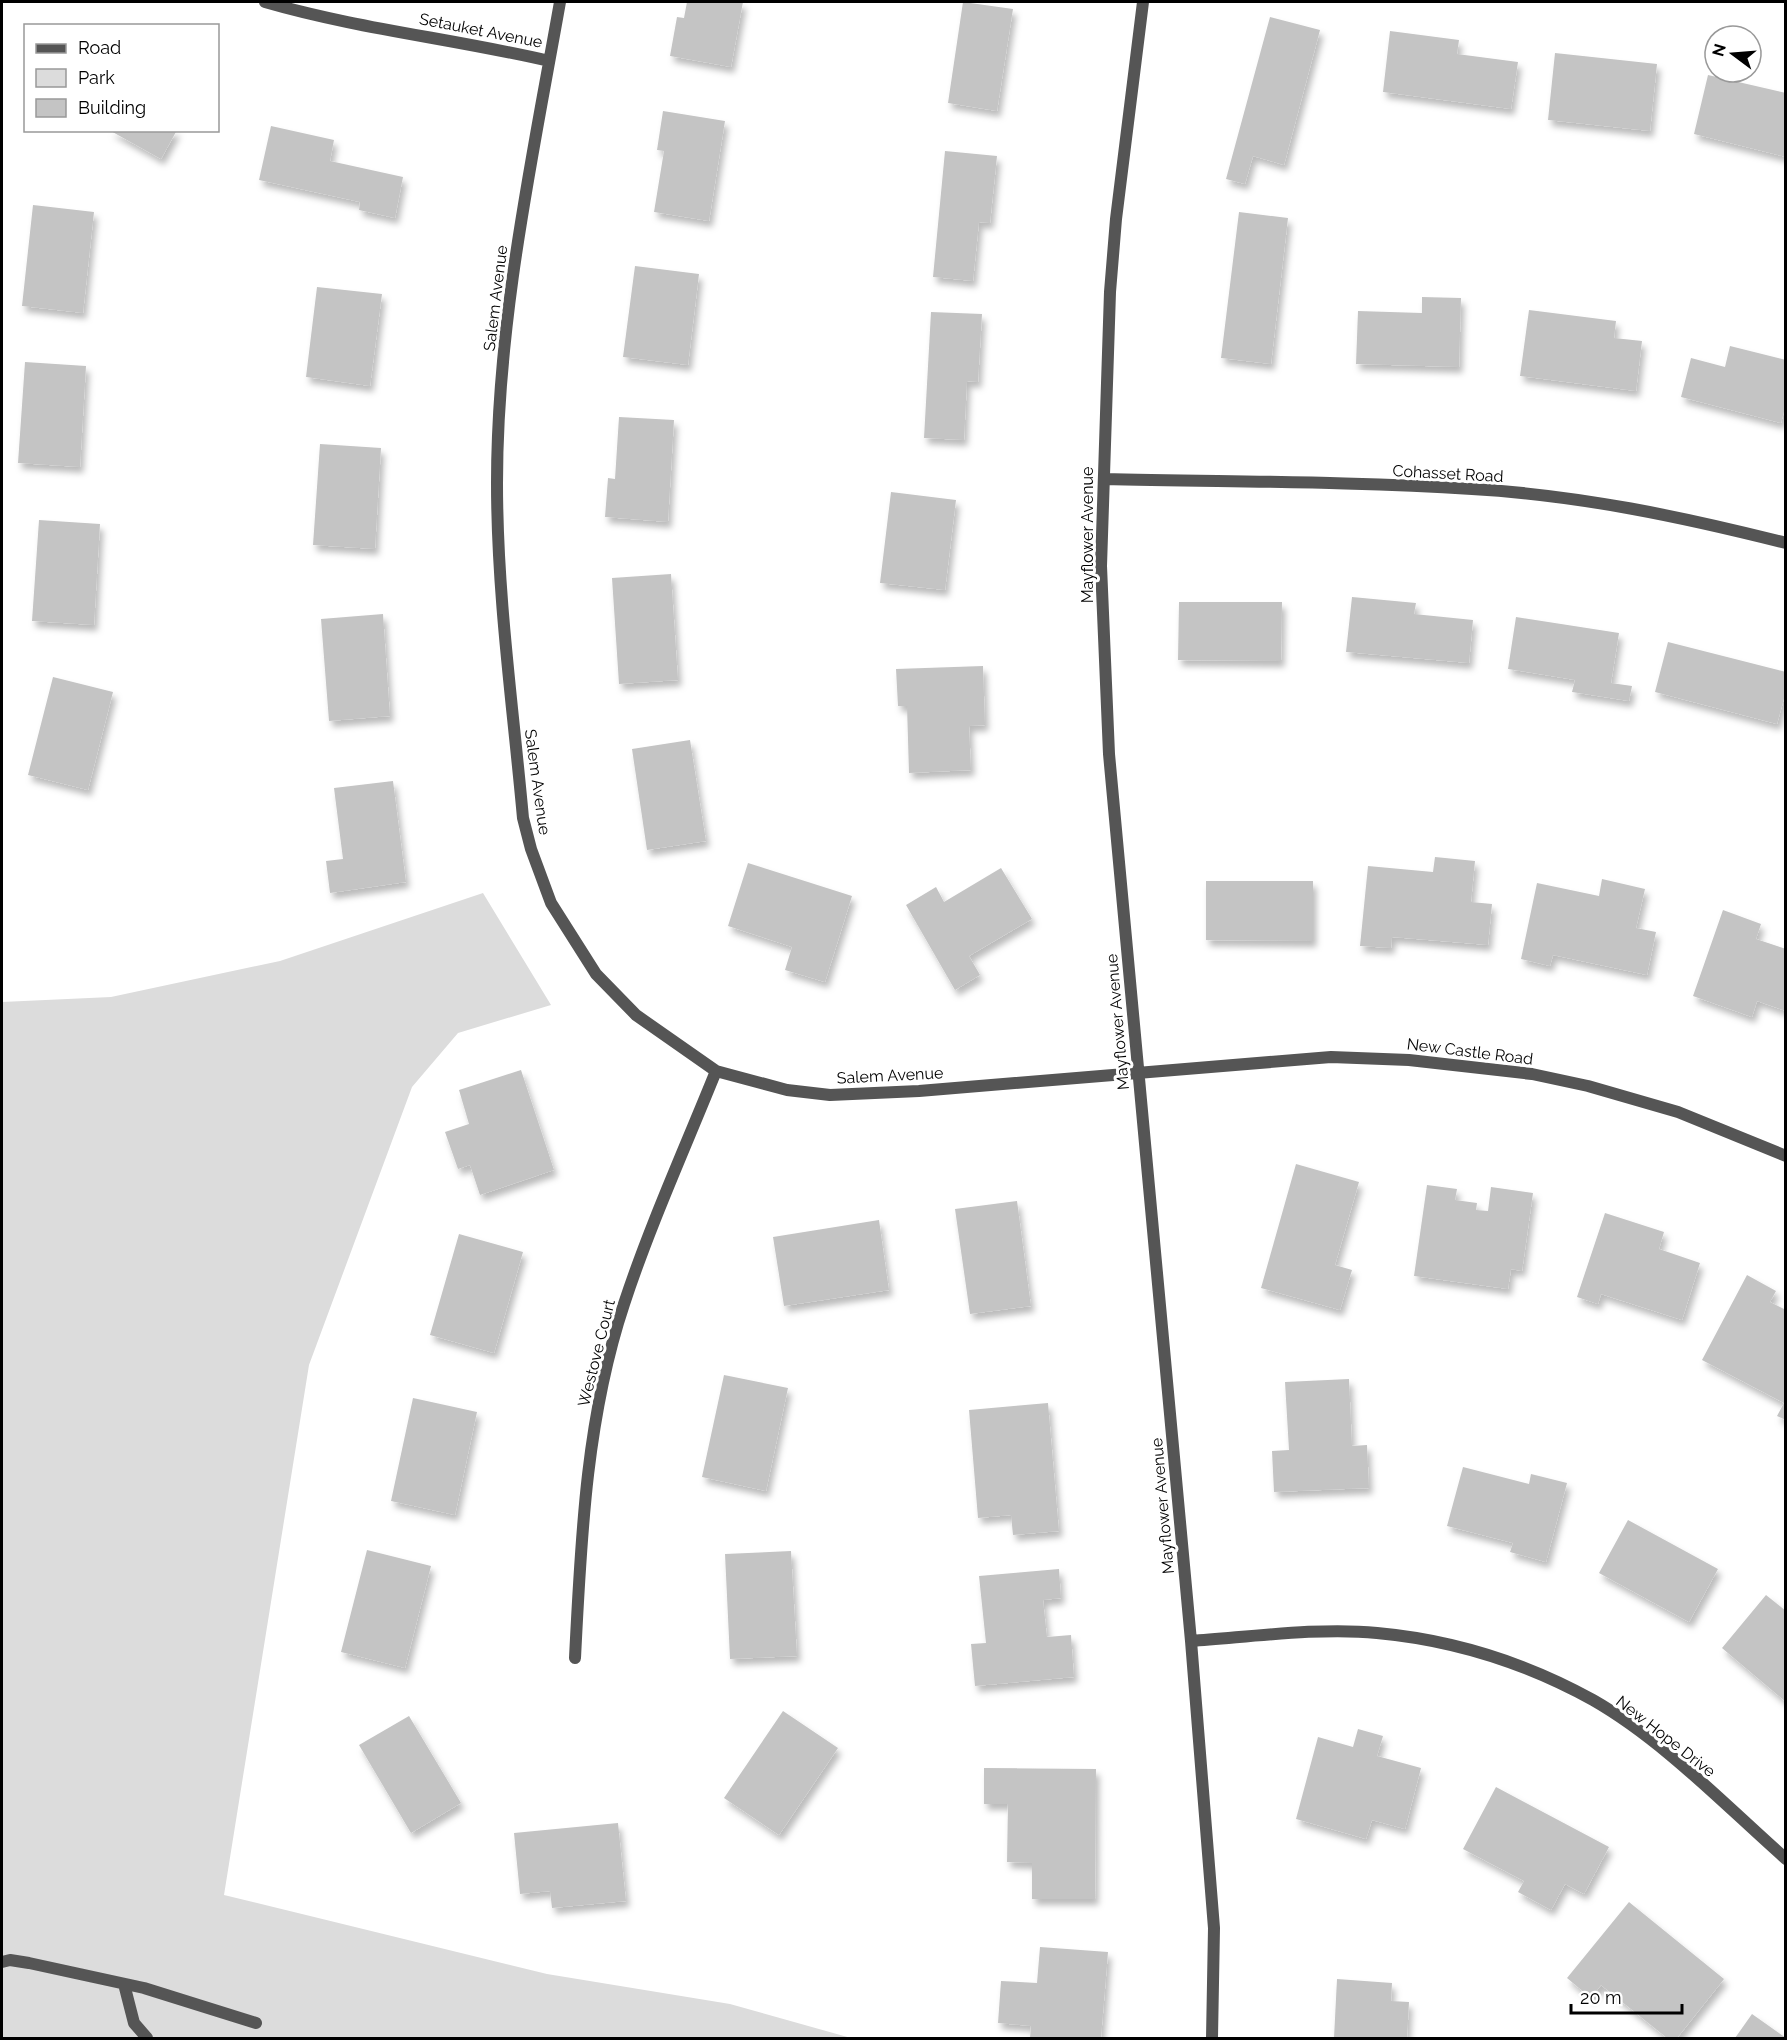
<svg xmlns="http://www.w3.org/2000/svg" width="1787" height="2040" font-family="Raleway,sans-serif">
<style>
.green{fill:#dcdcdc}
.building{fill:#c4c4c4;filter:url(#shadow)}
.lines{fill:none;stroke-linecap:round;stroke-linejoin:round}
.lane{stroke:#555;stroke-width:12}
.street{stroke:#555;stroke-width:12}
.labels{text-anchor:middle;stroke-width:6;stroke-linejoin:round;paint-order:stroke}
.street-label{font-size:16px;fill:#000;stroke:#fff}
</style>
<defs>
<filter id="shadow"><feDropShadow dx="3.5" dy="6" stdDeviation="3" flood-color="#0004"/></filter>
</defs>
<rect width="100%" height="100%" fill="#fff"/>
<path class="green" d="M483,893L551,1005L458,1033L412,1087L309,1365L224,1895L547,1974L730,2004L851,2038H2V1002L111,997L280,961Z"/>
<path class="building" d="M687,2H743L731,67L670,56L677,17L684,18Z
M963,2L1013,9L997,111L948,103Z
M1270,17L1320,30L1284,165L1253,156L1245,184L1226,179Z
M1390,31L1459,40L1457,54L1518,62L1511,109L1383,92Z
M1555,53L1657,64L1650,131L1548,120Z
M1708,75L1786,93V157L1694,134Z
M663,111L725,121L709,221L654,212L664,151L657,150Z
M271,126L334,140L330,161L403,177L395,218L359,210L360,202L259,180Z
M109,130H177L161,159Z
M945,151L997,156L990,223L979,222L973,281L933,277Z
M33,205L94,212L83,313L22,306Z
M1239,212L1288,218L1271,364L1221,358Z
M635,266L699,274L688,365L623,357Z
M317,287L382,294L370,386L306,377Z
M1422,297L1461,298L1459,367L1356,364L1358,311L1422,313Z
M1529,310L1616,321L1614,338L1642,341L1636,391L1520,376Z
M931,312L982,314L978,382L967,381L964,440L924,438Z
M1730,346L1786,360V404L1781,423L1681,397L1691,358L1725,367Z
M25,362L86,366L80,467L18,463Z
M619,417L674,420L668,522L605,517L608,478L615,479Z
M320,444L381,448L375,549L313,545Z
M891,492L956,500L945,590L880,583Z
M39,520L100,524L94,625L32,621Z
M671,574L678,680L619,684L612,578Z
M1352,597L1416,603L1414,614L1473,620L1469,663L1346,652Z
M1179,602H1282L1281,661L1178,660Z
M383,614L390,716L329,721L321,619Z
M1516,617L1619,633L1611,683L1632,686L1629,701L1572,692L1575,680L1508,669Z
M1668,642L1786,672V691L1777,724L1655,692Z
M983,666L985,725L969,726L971,770L909,773L907,706H898L896,669Z
M53,677L113,692L88,790L28,775Z
M690,740L706,841L647,850L632,749Z
M393,781L406,882L330,893L326,861L343,859L334,788Z
M1435,857L1475,861L1471,902L1492,904L1488,945L1392,937L1391,948L1360,946L1368,866L1433,872Z
M748,863L852,896L825,982L785,970L792,947L728,926Z
M1001,868L1032,919L969,956L980,975L955,990L906,905L936,887L944,902Z
M1602,879L1645,889L1636,928L1656,932L1647,975L1553,955L1550,966L1521,959L1537,883L1599,896Z
M1206,881H1313V941L1206,940Z
M1723,910L1761,924L1756,939L1786,949V1011L1757,1001L1752,1017L1693,996Z
M521,1070L554,1170L480,1195L470,1165L458,1169L445,1132L469,1124L459,1090Z
M1296,1164L1359,1182L1335,1265L1352,1270L1340,1310L1261,1288Z
M1427,1185L1457,1189L1455,1200L1477,1203L1476,1210L1488,1211L1491,1187L1533,1193L1522,1271L1511,1269L1508,1289L1414,1276Z
M1017,1201L1031,1306L970,1314L955,1209Z
M1605,1213L1664,1232L1659,1249L1700,1263L1682,1320L1601,1294L1598,1304L1577,1297Z
M879,1220L889,1290L784,1306L773,1237Z
M459,1234L523,1252L494,1353L430,1335Z
M1747,1275L1776,1291L1770,1302L1786,1310V1420L1777,1416L1784,1403L1702,1360Z
M724,1375L788,1388L766,1491L702,1477Z
M1349,1379L1352,1446L1367,1445L1369,1488L1274,1492L1272,1451L1289,1450L1285,1382Z
M413,1398L477,1412L455,1515L391,1501Z
M1048,1403L1059,1531L1013,1535L1011,1515L978,1518L969,1410Z
M1463,1467L1529,1484L1531,1474L1567,1483L1546,1562L1510,1552L1513,1543L1447,1526Z
M1628,1520L1718,1569L1689,1622L1599,1573Z
M367,1550L431,1566L405,1668L341,1652Z
M791,1551L797,1656L730,1659L725,1554Z
M1059,1569L1061,1598L1043,1600L1047,1637L1071,1635L1074,1677L975,1686L971,1644L986,1643L979,1576Z
M1766,1595L1786,1611V1702L1722,1648Z
M783,1711L838,1748L779,1835L724,1798Z
M409,1716L461,1803L411,1833L359,1745Z
M1358,1729L1383,1736L1377,1756L1421,1768L1405,1829L1372,1820L1366,1839L1296,1819L1318,1737L1353,1747Z
M984,1768L1096,1769L1095,1899H1032V1863L1007,1862L1008,1804H984Z
M1496,1787L1609,1847L1584,1894L1565,1884L1551,1910L1518,1892L1524,1881L1463,1849Z
M618,1823L626,1901L552,1908L550,1891L520,1894L514,1833Z
M1629,1902L1724,1979L1677,2038H1667L1601,1985L1591,1998L1567,1978Z
M1040,1947L1108,1952L1101,2038H1030L1031,2026L998,2023L1001,1981L1037,1983Z
M1337,1979L1392,1983L1391,2001L1409,2002L1407,2038H1334Z
M1752,2014L1786,2038H1735Z"/>
<g class="lines">
<path class="lane" d="M2,1962L10,1960L29,1963L144,1988L256,2023
M124,1984L134,2023L147,2038"/>
<path class="street" d="M265,2C358,29 455,39 549,61
M560,2C532,160 497,321 497,483C497,595 513,707 523,818L531,849L551,903L596,974L636,1015L716,1071L787,1090L830,1095L919,1091L1331,1057L1409,1060L1532,1074L1588,1086L1678,1112L1786,1156
M1143,2L1116,219L1110,292L1101,566L1109,754L1191,1641L1214,1928L1212,2038
M1104,479C1227,482 1350,481 1472,489C1579,495 1683,517 1786,543
M1191,1641C1249,1637 1321,1627 1377,1633C1454,1640 1526,1663 1593,1700C1663,1740 1726,1806 1786,1859
M575,1658C581,1539 586,1418 624,1304C650,1225 685,1148 716,1071"/>
</g>
<g class="labels">
<g class="street-label">
<text transform="translate(481 30) rotate(11)" y="6">Setauket Avenue</text>
<text transform="translate(495 298) rotate(-83)" y="6">Salem Avenue</text>
<text transform="translate(1448 473) rotate(3)" y="6">Cohasset Road</text>
<text transform="translate(1087 535) rotate(-90)" y="6">Mayflower Avenue</text>
<text transform="translate(538 782) rotate(82)" y="6">Salem Avenue</text>
<text transform="translate(1117 1022) rotate(-95)" y="6">Mayflower Avenue</text>
<text transform="translate(1470 1051) rotate(7)" y="6">New Castle Road</text>
<text transform="translate(890 1075) rotate(-3)" y="6">Salem Avenue</text>
<text transform="translate(596 1353) rotate(-76)" y="6">Westove Court</text>
<text transform="translate(1162 1506) rotate(-95)" y="6">Mayflower Avenue</text>
<text transform="translate(1666 1736) rotate(38)" y="6">New Hope Drive</text>
</g>
</g>
<rect width="1787" height="2040" fill="none" stroke="#000000" stroke-width="6"/>
<rect x="24" y="24" width="195" height="108" fill="#ffffff" stroke="#999999" stroke-width="1.5"/>
<rect x="36" y="44" width="30" height="9" fill="#555555" stroke="#999999" stroke-width="1.5"/>
<text x="78" y="54" font-size="18" fill="#000000">Road</text>
<rect x="36" y="69" width="30" height="18" fill="#dcdcdc" stroke="#999999" stroke-width="1.5"/>
<text x="78" y="84" font-size="18" fill="#000000">Park</text>
<rect x="36" y="99" width="30" height="18" fill="#c4c4c4" stroke="#999999" stroke-width="1.5"/>
<text x="78" y="114" font-size="18" fill="#000000">Building</text>
<g transform="translate(1733 54) rotate(286)"><circle r="28" fill="#ffffff" stroke="#999999" stroke-width="1.5"/>
<path d="M0-4.5L10 22L0 15L-10 22Z" fill="#000000"/>
<text y="-9" font-size="16" font-weight="bold" text-anchor="middle" fill="#000000">N</text>
</g>
<path d="M1571 2004v9h111v-9" fill="none" stroke="#000000" stroke-width="3"/>
<text x="1580" y="2004" font-size="18" fill="#000000" stroke="#ffffff" stroke-width="4.5" paint-order="stroke">20 m</text>
</svg>
